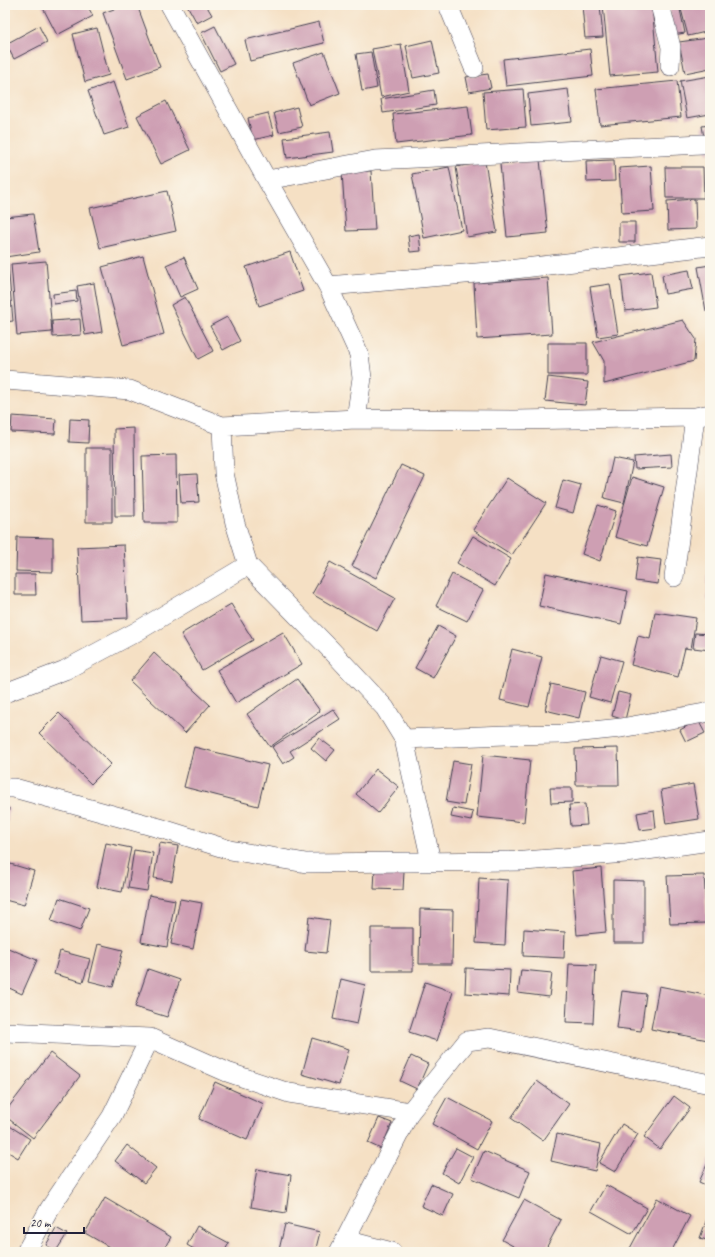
<svg xmlns="http://www.w3.org/2000/svg" width="715" height="1257" font-family="Caveat,sans-serif">
<style>
.building{fill:#ce9fb3}
.lines{fill:none;stroke-linecap:round;stroke-linejoin:round}
.minor-casing{stroke:#423e50;stroke-width:20}
.minor{stroke:#fff;stroke-width:19}
</style>
<rect width="100%" height="100%" fill="#fbf7ec"/>
<filter id="ink" filterUnits="userSpaceOnUse"><feTurbulence type="fractalNoise" baseFrequency=".025" numOctaves="2"/><feDisplacementMap in="SourceGraphic" scale="8" xChannelSelector="R" yChannelSelector="G"/><feConvolveMatrix kernelMatrix="1 2 1 2 8 2 1 2 1" color-interpolation-filters="sRGB"/></filter>
<filter id="wash" filterUnits="userSpaceOnUse"><feTurbulence type="fractalNoise" baseFrequency=".012" numOctaves="4" result="noise"/><feDisplacementMap in="SourceGraphic" scale="16" xChannelSelector="R" yChannelSelector="G"/><feGaussianBlur stdDeviation="0.9" result="paint"/><feColorMatrix in="noise" values="0 0 0 0 0 0 0 0 0 0 0 0 0 0 0 0 0 1.4 0 .05"/><feComposite in="paint" operator="in"/></filter>
<g filter="url(#wash)">
<rect width="100%" height="100%" fill="#f5e0c4"/>
<g id="blocks">
<path class="building" d="M44,5H87L93,16L57,35L42,6Z
M125,5H137L160,67L127,79L103,13Z
M187,5H206L212,15L197,23Z
M582,5H600L603,37L585,38Z
M603,5H652L658,72L610,76Z
M669,5H679L685,33L673,35Z
M680,5H710V31L688,36Z
M319,22L324,43L250,61L245,40Z
M39,26L47,42L14,59L6,44Z
M215,26L234,64L220,71L201,33Z
M97,28L109,75L85,82L73,34Z
M708,38L710,51V68L685,73L679,42Z
M432,40L439,73L413,78L406,46Z
M401,44L409,91L381,97L372,49Z
M590,49L593,76L506,86L503,59Z
M324,52L340,93L309,105L293,63Z
M371,52L377,88L362,91L356,54Z
M488,74L491,88L469,92L466,77Z
M710,76V114L687,118L680,81Z
M677,81L681,117L600,125L596,89Z
M113,82L129,127L104,135L88,91Z
M523,89L526,127L486,130L483,92Z
M568,89L572,122L531,126L528,94Z
M434,90L436,105L383,113L381,99Z
M166,101L190,150L161,164L137,116Z
M468,106L472,135L396,144L393,114Z
M297,107L302,127L279,132L274,113Z
M268,113L274,135L253,140L248,118Z
M710,125V153L707,154L702,126Z
M330,132L333,152L287,158L284,138Z
M540,160L548,233L507,237L500,164Z
M614,160L615,181L587,182L586,161Z
M485,162L497,232L467,237L456,167Z
M651,166L654,211L622,213L619,168Z
M449,167L462,230L424,238L412,174Z
M665,167H703L704,198H666Z
M371,171L375,230L346,231L342,172Z
M167,191L176,231L100,248L90,208Z
M695,199L696,229L668,230L667,201Z
M33,214L39,252L5,257V217Z
M619,222H635V242H619Z
M419,234L421,251L410,252L408,236Z
M290,252L303,291L259,306L246,267Z
M143,256L164,334L123,345L102,267Z
M184,257L198,289L180,297L166,265Z
M46,261L52,332L17,335L11,264Z
M8,264L13,321L5,322V265Z
M710,265V310L706,311L698,267Z
M689,270L693,289L665,294L662,275Z
M651,272L656,307L625,311L621,276Z
M548,278L552,334L477,339L474,283Z
M94,283L102,332L85,335L77,286Z
M610,284L618,334L598,337L590,287Z
M76,291L77,301L54,304L53,294Z
M185,297L213,351L198,359L171,305Z
M227,317L240,341L223,350L210,326Z
M80,319L81,335L53,337L52,321Z
M683,320L696,339L694,361L604,384V361L593,342Z
M548,343H587V375H548Z
M548,377L588,382L585,405L545,401Z
M12,416L56,419L55,434L11,432Z
M70,419L89,420L88,443L69,442Z
M134,428L135,516H115L114,429Z
M86,448H112V522H86Z
M671,454L672,467L635,469L634,457Z
M176,455L177,523H144L142,456Z
M613,458L633,462L624,503L604,498Z
M401,465L425,476L376,578L352,566Z
M197,474L199,502L181,503L179,475Z
M632,477L664,487L647,546L615,537Z
M507,478L546,503L512,555L473,530Z
M563,480L581,485L573,513L555,508Z
M598,505L616,511L600,561L582,554Z
M473,536L511,559L495,586L457,563Z
M17,537L53,538V572L16,571Z
M124,545L128,618L81,620L77,547Z
M638,557L661,560L658,584L635,581Z
M708,561H710V600H707Z
M330,562L395,598L377,631L312,594Z
M546,573L628,591L621,624L539,606Z
M15,574H35L36,595H15Z
M452,574L483,590L467,621L436,606Z
M231,604L253,640L202,670L181,634Z
M655,612L696,618L691,649L685,648L678,677L631,665L638,636L650,639Z
M438,626L456,636L433,678L415,668Z
M283,632L302,664L236,703L217,670Z
M695,633L710,634V650L693,648Z
M512,649L542,657L529,707L500,700Z
M154,653L210,705L185,733L130,681Z
M601,655L622,661L610,703L589,697Z
M297,679L320,711L270,747L247,714Z
M551,684L585,692L579,718L545,710Z
M618,692L631,695L625,720L612,716Z
M333,709L340,719L290,751L294,757L283,764L272,747Z
M59,713L111,764L91,784L39,733Z
M698,720L705,733L686,742L680,730Z
M319,738L335,750L326,761L311,748Z
M194,747L268,765L258,806L184,787Z
M618,748L619,785H576L575,749Z
M483,755L530,760L524,822L477,817Z
M453,761L471,764L464,805L446,802Z
M376,769L399,787L378,813L356,794Z
M693,784L699,819L666,824L661,790Z
M550,788H572V802L551,803Z
M585,804L587,825L571,826L569,805Z
M5,807L9,808L6,833H5Z
M453,808L473,812L471,821L451,817Z
M654,810L656,828L640,830L637,813Z
M106,843L131,848L122,892L97,887Z
M160,843L178,846L172,881L154,878Z
M134,850L153,853L147,891L128,888Z
M7,863L34,871L24,905L5,900V872Z
M601,868L606,932L577,935L572,871Z
M375,869L404,871L403,890L374,889Z
M704,875L707,923L670,924L667,876Z
M479,878L508,880L505,945L476,943Z
M613,880L644,881V943H613Z
M149,895L175,900L167,947L141,942Z
M59,898L89,908L80,931L51,921Z
M180,899L202,903L193,949L171,944Z
M420,909L453,910L452,964H419Z
M309,917L330,920L326,953L305,951Z
M371,928H413V971H371Z
M524,929L565,932L564,958L523,956Z
M98,944L123,950L113,987L89,981Z
M8,948L37,960L22,994L5,986V954Z
M60,951L90,959L83,982L54,974Z
M569,964L596,965L593,1023L566,1022Z
M466,968L510,970L509,996L465,993Z
M148,969L180,980L167,1017L135,1007Z
M521,970L552,973L549,997L518,993Z
M341,979L365,985L357,1024L333,1019Z
M425,982L453,992L437,1041L409,1032Z
M659,986L710,996V1032L708,1040L651,1029Z
M622,991L646,994L641,1031L617,1028Z
M312,1038L349,1049L339,1085L302,1074Z
M50,1053L80,1076L33,1138L5,1116V1112Z
M411,1056L428,1064L417,1089L400,1081Z
M537,1081L569,1104L543,1141L511,1118Z
M215,1082L264,1104L247,1140L199,1119Z
M674,1096L690,1108L660,1149L644,1137Z
M447,1097L492,1121L477,1149L432,1124Z
M379,1118L392,1123L381,1149L368,1143Z
M5,1123L30,1139L18,1158L5,1150Z
M622,1124L638,1134L615,1172L599,1163Z
M557,1134L601,1144L595,1171L551,1161Z
M127,1145L156,1168L144,1183L115,1161Z
M456,1148L473,1157L459,1183L442,1173Z
M484,1151L530,1171L519,1198L472,1178Z
M710,1158V1187L699,1182Z
M257,1169L291,1175L286,1213L251,1207Z
M431,1184L453,1194L443,1216L421,1206Z
M606,1185L647,1208L632,1234L591,1211Z
M105,1198L171,1237L162,1252H118L85,1233Z
M657,1198L690,1216L671,1252H628Z
M524,1200L561,1220L544,1252H524L502,1240Z
M709,1213H710V1241L700,1238Z
M285,1224L320,1232L315,1252H290L279,1250Z
M197,1226L229,1243L224,1252H199L187,1245Z
M56,1228L67,1234L56,1251L46,1245Z"/>
</g>
</g>
<g filter="url(#ink)">
<use href="#blocks" fill-opacity="0" stroke="#423e50" stroke-width="1"/>
<g class="lines">
<defs>
<path id="minor" d="M170,5L267,180L328,286L359,354L362,378L356,419
M448,5L474,68
M660,5L671,47L670,66
M267,180L375,160L702,144
M328,286L499,271L710,246
M5,380L130,390L222,426L356,419L515,420L695,417L710,414
M222,426L224,473L235,523L248,565L331,650L385,708L404,739L431,861
M674,577L695,417
M5,693L65,670L136,632L248,565
M404,739L506,735L563,734L621,728L710,712
M5,788H14L163,829L230,850L306,863L524,861L626,853L710,841
M5,1032L150,1038L227,1072L289,1093L410,1112
M345,1240L392,1252
M26,1252L50,1208L112,1116L150,1038
M339,1252L410,1112L467,1041L489,1038L710,1084"/>
</defs>
<use href="#minor" class="minor-casing"/>
<use href="#minor" class="minor"/>
</g>
</g>
<rect width="715" height="1257" fill="none" stroke="#fbf7ec" stroke-width="20"/>
<path d="M24 1227v6h60v-6" fill="none" stroke="#22223b" stroke-width="2"/>
<text x="30" y="1227" font-size="12" fill="#22223b" stroke="#fbf7ec" stroke-width="3" paint-order="stroke">20 m</text>
</svg>
